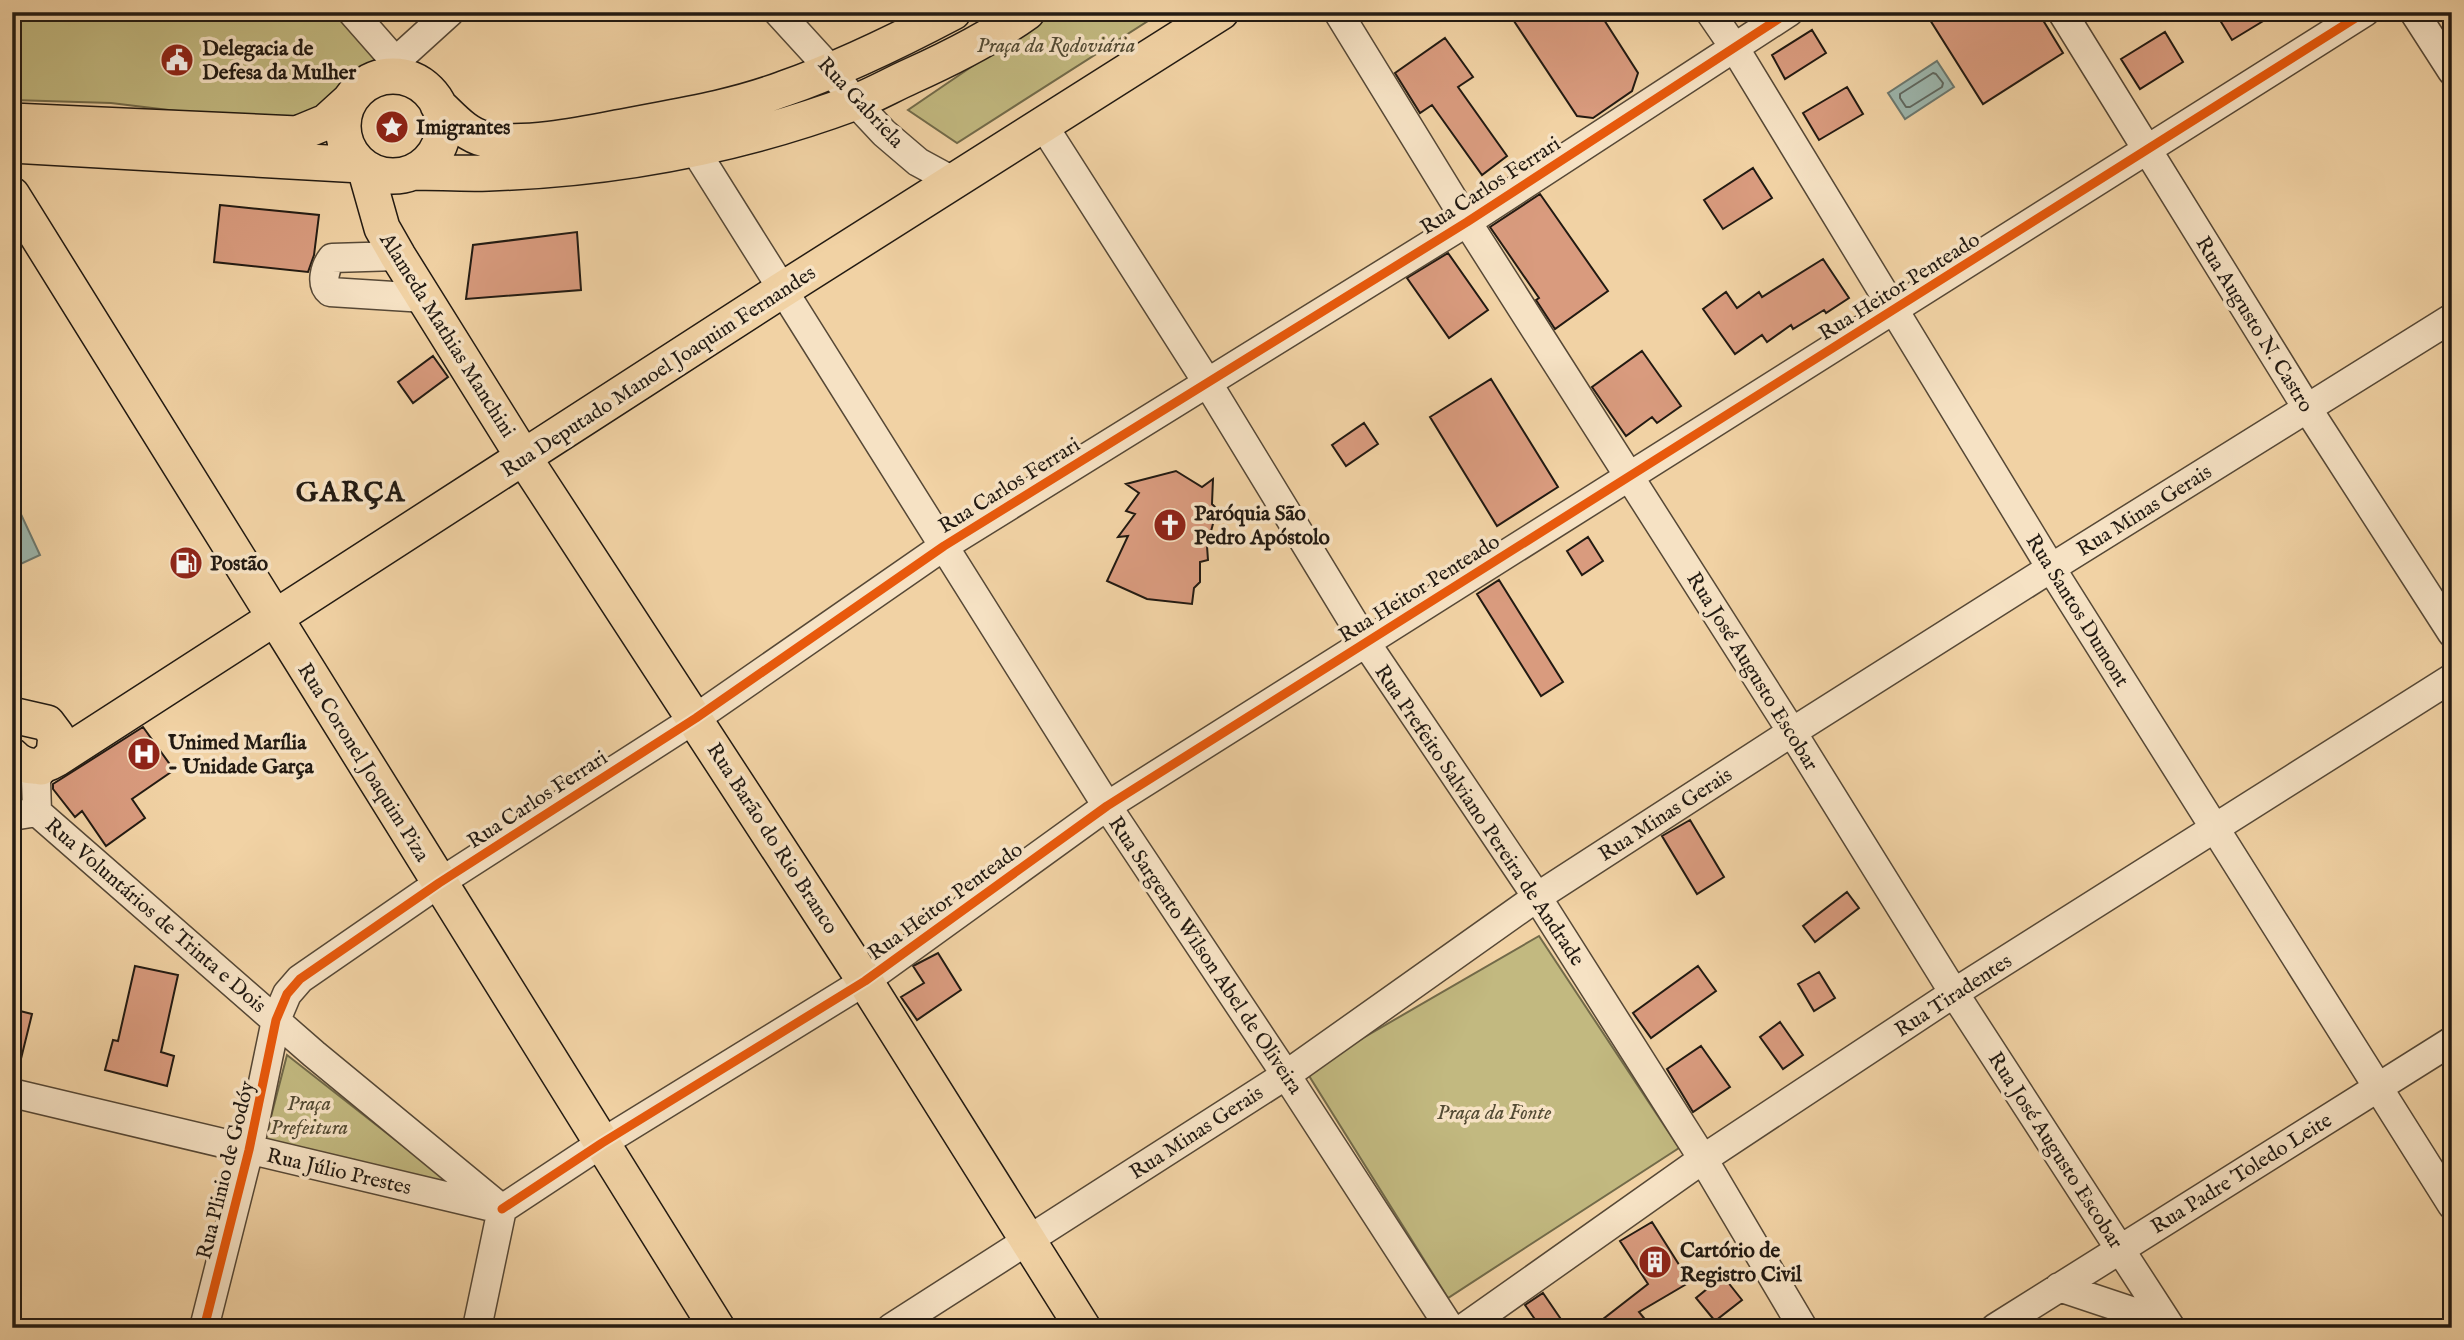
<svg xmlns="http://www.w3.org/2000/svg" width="2464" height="1340" font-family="'IM FELL English',serif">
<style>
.green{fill:#c2b980;stroke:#726a49;stroke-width:2}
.water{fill:#9cb6ad;stroke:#6b786f;stroke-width:2}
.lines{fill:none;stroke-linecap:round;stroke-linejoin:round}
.shore{stroke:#5f6860;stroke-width:2}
.building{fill:#d99b7e;stroke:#221a12;stroke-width:2}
.minor-casing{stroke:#564836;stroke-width:31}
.major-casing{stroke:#221a12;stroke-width:38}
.minor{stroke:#f6e2c4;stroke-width:28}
.major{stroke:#f1d2a4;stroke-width:35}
.cycleway-casing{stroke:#f6e2c4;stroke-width:13}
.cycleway{stroke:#e8590c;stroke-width:9}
.labels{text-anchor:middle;stroke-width:7;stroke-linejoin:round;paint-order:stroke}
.park-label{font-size:21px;font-style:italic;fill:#524a33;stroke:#f6e2c4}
.poi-label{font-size:21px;font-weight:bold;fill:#221a12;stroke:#f6e2c4;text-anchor:start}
.street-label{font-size:21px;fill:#221a12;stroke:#f6e2c4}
.district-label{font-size:28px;font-weight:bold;letter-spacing:2px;fill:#221a12;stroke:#f6e2c4}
</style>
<rect width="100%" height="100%" fill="#f1d2a4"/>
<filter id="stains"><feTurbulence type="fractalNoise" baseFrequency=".00286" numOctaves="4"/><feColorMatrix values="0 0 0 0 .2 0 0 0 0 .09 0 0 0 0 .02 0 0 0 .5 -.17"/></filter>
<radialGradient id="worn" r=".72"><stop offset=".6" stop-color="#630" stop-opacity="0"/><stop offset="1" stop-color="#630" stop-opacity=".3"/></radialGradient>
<path class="green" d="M12,12H333L375,54L374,67L314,121L292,125L111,103L13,100Z
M1052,12H1162L957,143L908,110Z
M1539,936L1679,1148L1448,1298L1306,1071Z
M287,1055L453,1185L265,1140Z"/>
<path class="water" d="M1937,61L1954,87L1905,119L1888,93Z
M12,495L40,555L12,568Z"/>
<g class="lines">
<path class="shore" d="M1933,73L1936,74L1943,83L1942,87L1910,107H1906L1900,98V94Z"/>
</g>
<path class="building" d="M1508,12H1599L1638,73L1632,91L1593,118L1577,116Z
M1925,12H2038L2063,53L1983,104Z
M2215,12H2278L2232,40Z
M1812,30L1826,53L1785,79L1772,55Z
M2165,32L2183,62L2140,89L2121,59Z
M1445,38L1473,77L1458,87L1507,156L1482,175L1432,105L1420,113L1395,73Z
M1847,87L1863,114L1819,140L1803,113Z
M1753,168L1772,198L1723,229L1704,200Z
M1540,194L1608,291L1555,329L1536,300L1539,298L1490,227Z
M220,205L319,215L314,255L308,272L214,262Z
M577,232L581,290L466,299L473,245Z
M1448,253L1488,310L1449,338L1407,278Z
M1823,259L1849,298L1826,313L1824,310L1793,329L1791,325L1767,342L1762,335L1735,354L1703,309L1726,292L1737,308L1759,292L1762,297Z
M1642,351L1681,406L1657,423L1652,417L1626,436L1592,387Z
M433,356L448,377L413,403L398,382Z
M1491,379L1558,487L1497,526L1430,417Z
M1364,423L1378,444L1346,466L1332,445Z
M1176,471L1202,487L1213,479L1212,504L1217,509L1207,546L1208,560L1200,562V582L1194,588L1192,604L1147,599L1107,581L1128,536L1118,537L1135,514L1126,511L1139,493L1126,484Z
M1588,537L1603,561L1582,575L1567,551Z
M1499,580L1563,682L1541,696L1477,594Z
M143,727L174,770L132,799L145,818L106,846L82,811L75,817L53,789V784Z
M1690,820L1724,877L1697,894L1662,836Z
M1847,892L1859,908L1815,942L1803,926Z
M938,953L961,990L917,1020L901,997L924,983L913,966Z
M135,966L178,975L161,1052L174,1056L167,1086L105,1070L113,1040L118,1041Z
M1698,966L1716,991L1651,1038L1633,1013Z
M1819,972L1835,998L1814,1011L1798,984Z
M12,1009L32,1014L19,1067L12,1066Z
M1780,1022L1803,1055L1783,1069L1760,1037Z
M1701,1046L1730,1087L1693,1112L1667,1069Z
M1652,1222L1690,1282L1639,1312L1652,1328H1602L1598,1323L1648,1284L1620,1241Z
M1723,1276L1742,1300L1715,1321L1696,1298Z
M1543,1293L1567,1328H1541L1525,1305Z"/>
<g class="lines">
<defs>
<path id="minor" d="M352,12L410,78
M778,12L831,70L855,102L884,133L918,162L953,181
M1338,12L1467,222L1792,732L1954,993L2171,1328
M1710,12L1734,47L2051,568L2452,1205
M2062,12L2307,408L2452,633
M2414,12L2452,71
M386,76L396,61L450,12
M1043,125L1207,382L1366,643L1537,897L1703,1159L1803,1328
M683,131L1107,806L1286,1075L1450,1328
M398,256L332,258C325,267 320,284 330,292L425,298
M41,767L36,781L37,812L314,1054L502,1209
M12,816L37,812
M12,1093L496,1208
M502,1209L602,1143L865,981L1107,806L2365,12
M2059,1287L2140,1314L2170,1327
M204,1328L249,1150L276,1020L287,994L300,979L439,883L696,718L944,546L1467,222L1789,12
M477,1328L502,1209
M891,1328L1286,1075L1537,897L1792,732L2051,568L2452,318
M1464,1328L1703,1159L1954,993L2452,678
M1995,1328L2452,1041"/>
<path id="major" d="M343 126a50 50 0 1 1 100 0a50 50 0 1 1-100 0Z
M438,105C452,118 466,135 485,139C521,147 581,135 617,128C673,117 730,109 783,89C841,69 898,41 953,12
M12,121L297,134L326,122L348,102
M12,145L361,165
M365,168L382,228L398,256L524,458L865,981L1083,1328
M414,172C438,172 464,174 488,173C611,169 737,146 853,103C872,96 891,85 911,76C951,58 991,38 1027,12
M12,195L717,1328
M12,715L47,723L56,735L54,754L41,767
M12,756C25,770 41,768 56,759L782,290L1221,12"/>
</defs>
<use href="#minor" class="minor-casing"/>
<use href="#major" class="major-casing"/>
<use href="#minor" class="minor"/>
<use href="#major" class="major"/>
<defs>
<path id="cycleway" d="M502,1209L602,1143L865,981L1107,806L2365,12
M204,1328L249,1150L276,1020L287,994L300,979L439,883L696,718L944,546L1467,222L1789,12"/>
</defs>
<use href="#cycleway" class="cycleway-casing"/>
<use href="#cycleway" class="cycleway"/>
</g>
<defs>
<symbol id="civic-disc" viewBox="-11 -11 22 22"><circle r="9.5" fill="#8f2418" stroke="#f6e2c4"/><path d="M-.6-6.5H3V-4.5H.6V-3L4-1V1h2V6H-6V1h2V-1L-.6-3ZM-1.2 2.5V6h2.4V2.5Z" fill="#fff"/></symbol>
<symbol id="sight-disc" viewBox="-11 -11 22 22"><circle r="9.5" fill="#8f2418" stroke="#f6e2c4"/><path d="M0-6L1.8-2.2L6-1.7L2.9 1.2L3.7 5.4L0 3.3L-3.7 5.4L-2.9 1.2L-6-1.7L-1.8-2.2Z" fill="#fff"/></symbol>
<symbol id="church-disc" viewBox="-11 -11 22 22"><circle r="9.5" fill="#8f2418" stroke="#f6e2c4"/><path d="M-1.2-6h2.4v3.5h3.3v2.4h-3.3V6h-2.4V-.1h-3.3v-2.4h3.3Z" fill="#fff"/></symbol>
<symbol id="fuel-disc" viewBox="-11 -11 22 22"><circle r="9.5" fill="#8f2418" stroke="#f6e2c4"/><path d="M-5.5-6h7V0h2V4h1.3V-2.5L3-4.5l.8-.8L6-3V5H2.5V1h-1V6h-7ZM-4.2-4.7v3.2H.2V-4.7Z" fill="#fff"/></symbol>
<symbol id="hospital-disc" viewBox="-11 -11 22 22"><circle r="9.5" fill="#8f2418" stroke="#f6e2c4"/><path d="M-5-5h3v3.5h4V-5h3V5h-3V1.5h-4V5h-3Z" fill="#fff"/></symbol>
<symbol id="building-disc" viewBox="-11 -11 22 22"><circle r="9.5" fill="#8f2418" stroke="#f6e2c4"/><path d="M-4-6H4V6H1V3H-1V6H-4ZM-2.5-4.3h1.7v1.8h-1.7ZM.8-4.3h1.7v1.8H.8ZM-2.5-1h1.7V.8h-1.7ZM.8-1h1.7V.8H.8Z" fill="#fff"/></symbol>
</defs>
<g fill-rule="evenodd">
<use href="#civic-disc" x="158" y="41" width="38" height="38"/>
<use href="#sight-disc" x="373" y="108" width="38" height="38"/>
<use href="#church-disc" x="1151" y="506" width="38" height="38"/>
<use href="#fuel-disc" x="167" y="544" width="38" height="38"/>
<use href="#hospital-disc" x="125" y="735" width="38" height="38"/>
<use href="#building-disc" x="1636" y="1243" width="38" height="38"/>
</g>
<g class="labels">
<g class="park-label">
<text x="1056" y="52">Praça da Rodoviária</text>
<text x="309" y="1110">Praça<tspan x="309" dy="24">Prefeitura</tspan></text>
<text x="1494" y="1119">Praça da Fonte</text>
</g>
<g class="poi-label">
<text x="202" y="55">Delegacia de<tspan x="202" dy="24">Defesa da Mulher</tspan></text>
<text x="416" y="134">Imigrantes</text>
<text x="1194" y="520">Paróquia São<tspan x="1194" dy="24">Pedro Apóstolo</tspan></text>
<text x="210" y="570">Postão</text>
<text x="168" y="749">Unimed Marília<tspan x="168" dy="24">- Unidade Garça</tspan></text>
<text x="1680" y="1257">Cartório de<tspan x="1680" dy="24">Registro Civil</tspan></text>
</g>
<g class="street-label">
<text transform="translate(861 102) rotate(47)" y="7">Rua Gabriela</text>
<text transform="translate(1490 185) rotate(-33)" y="7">Rua Carlos Ferrari</text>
<text transform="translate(1899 286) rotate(-32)" y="7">Rua Heitor Penteado</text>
<text transform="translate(2255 324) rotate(58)" y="7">Rua Augusto N. Castro</text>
<text transform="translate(448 335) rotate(58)" y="7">Alameda Mathias Manchini</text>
<text transform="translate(658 371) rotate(-33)" y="7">Rua Deputado Manoel Joaquim Fernandes</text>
<text transform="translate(1009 485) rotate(-32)" y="7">Rua Carlos Ferrari</text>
<text transform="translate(2144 510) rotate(-32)" y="7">Rua Minas Gerais</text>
<text transform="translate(1419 588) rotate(-32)" y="7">Rua Heitor Penteado</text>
<text transform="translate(2078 610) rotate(58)" y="7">Rua Santos Dumont</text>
<text transform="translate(1753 671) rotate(58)" y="7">Rua José Augusto Escobar</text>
<text transform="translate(364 762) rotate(58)" y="7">Rua Coronel Joaquim Piza</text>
<text transform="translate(537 799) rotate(-33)" y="7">Rua Carlos Ferrari</text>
<text transform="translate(1665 814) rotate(-33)" y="7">Rua Minas Gerais</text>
<text transform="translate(1480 815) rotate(56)" y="7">Rua Prefeito Salviano Pereira de Andrade</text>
<text transform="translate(773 838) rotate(57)" y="7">Rua Barão do Rio Branco</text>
<text transform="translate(945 901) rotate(-36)" y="7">Rua Heitor Penteado</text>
<text transform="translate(156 915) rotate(41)" y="7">Rua Voluntários de Trinta e Dois</text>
<text transform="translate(1206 955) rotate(56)" y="7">Rua Sargento Wilson Abel de Oliveira</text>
<text transform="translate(1953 995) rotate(-33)" y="7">Rua Tiradentes</text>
<text transform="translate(1196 1132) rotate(-33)" y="7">Rua Minas Gerais</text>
<text transform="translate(2056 1150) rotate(57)" y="7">Rua José Augusto Escobar</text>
<text transform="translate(225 1170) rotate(-76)" y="7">Rua Plinio de Godóy</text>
<text transform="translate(339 1171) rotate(13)" y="7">Rua Júlio Prestes</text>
<text transform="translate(2241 1173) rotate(-32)" y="7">Rua Padre Toledo Leite</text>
</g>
<g class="district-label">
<text x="351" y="501">GARÇA</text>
</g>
</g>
<rect width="2464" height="1340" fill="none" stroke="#f1d2a4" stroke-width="42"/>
<rect x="14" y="14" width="2436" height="1312" fill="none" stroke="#221a12" stroke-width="3.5"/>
<rect x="21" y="21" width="2422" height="1298" fill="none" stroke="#221a12" stroke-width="2"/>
<rect width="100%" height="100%" filter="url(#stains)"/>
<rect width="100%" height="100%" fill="url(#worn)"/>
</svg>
